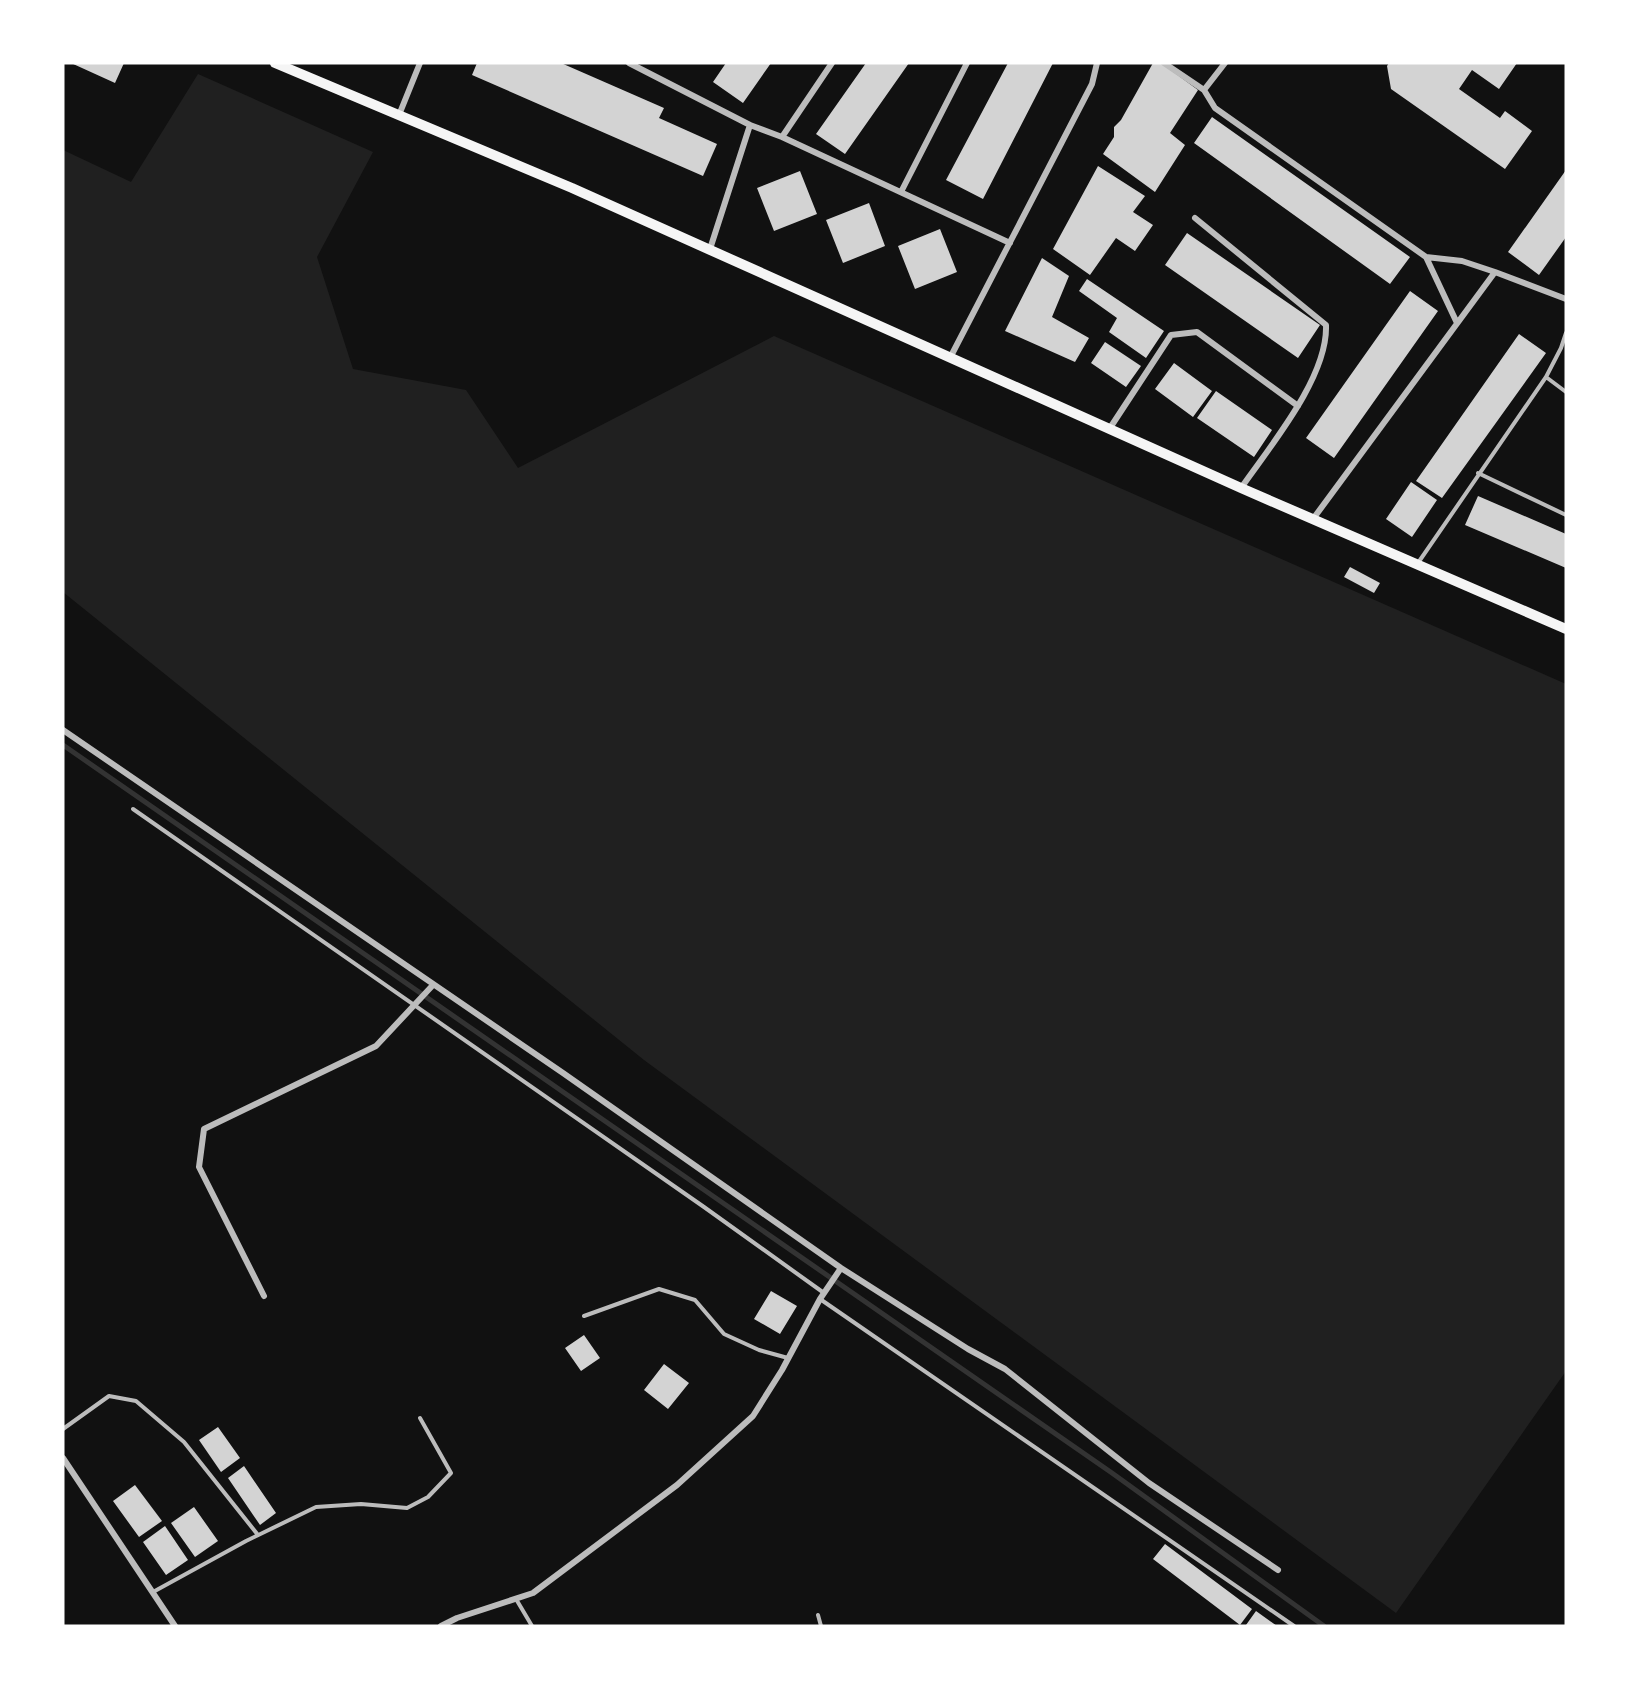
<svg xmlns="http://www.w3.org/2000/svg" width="1629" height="1689" font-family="'Roboto Condensed',sans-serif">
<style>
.green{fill:#202020}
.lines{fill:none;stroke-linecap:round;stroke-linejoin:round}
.stream{stroke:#333;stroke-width:5}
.building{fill:#d3d3d3}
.service{stroke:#bcbcbc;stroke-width:4}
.minor{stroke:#bcbcbc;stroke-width:6}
.secondary{stroke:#f5f5f5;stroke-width:10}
</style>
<rect width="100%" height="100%" fill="#111"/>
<path class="green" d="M198,74L373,152L317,257L353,369L466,390L518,468L774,336L1566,684V1371L1396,1613L644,1060L63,592V150L131,182Z"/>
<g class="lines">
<path class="stream" d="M63,745L1112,1473L1324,1626"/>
</g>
<path class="building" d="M71,63H124L115,83Z
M477,63H561L664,108L659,118L717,144L703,176L472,75Z
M726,63H771L743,103L713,82Z
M866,63H909L845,154L816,134Z
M1008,63H1053L983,199L946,180Z
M1153,63H1161L1198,90L1170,133L1185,145L1155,192L1103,154L1114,137V127L1121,120Z
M1389,63H1517L1499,89L1472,70L1459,89L1500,118L1505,111L1532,131L1505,169L1391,89L1387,66Z
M1212,117L1410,257L1390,284L1194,143Z
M1098,166L1145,196L1133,212L1153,225L1135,251L1116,238L1090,275L1053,249Z
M1566,170V237L1539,275L1508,252Z
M800,171L817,214L774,231L757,188Z
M869,203L885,246L843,263L826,220Z
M940,229L957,272L915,289L898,246Z
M1187,233L1320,325L1298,358L1165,265Z
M1042,258L1069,276L1052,317L1089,338L1075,362L1005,331Z
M1087,279L1164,331L1146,358L1109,332L1117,318L1079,291Z
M1410,291L1438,311L1334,458L1306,438Z
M1519,334L1546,353L1442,498L1416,481Z
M1105,342L1141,366L1126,387L1091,363Z
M1174,363L1212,391L1193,417L1155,389Z
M1216,391L1272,430L1254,457L1197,418Z
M1411,482L1437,500L1412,537L1386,519Z
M1478,496L1566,534V568L1465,525Z
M1350,567L1380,583L1374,593L1344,577Z
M771,1291L797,1306L780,1334L754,1319Z
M584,1335L600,1358L581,1371L565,1348Z
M664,1364L689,1383L668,1409L644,1390Z
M218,1427L240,1458L221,1472L199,1440Z
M244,1466L276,1513L260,1525L228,1478Z
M135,1485L162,1521L139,1537L113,1501Z
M194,1507L218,1541L195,1557L171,1523Z
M165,1526L188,1560L166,1575L143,1542Z
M1165,1544L1252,1609L1240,1625L1153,1559Z
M1256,1611L1277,1626L1246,1625Z"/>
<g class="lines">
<path class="service" d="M1546,377L1561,348L1566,333
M1478,473L1566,515
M1418,563L1546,377L1566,392
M133,809L704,1207L824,1293
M820,1299L1294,1626
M584,1316L659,1289L695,1300L724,1334L759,1350L788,1358
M63,1429L109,1396L136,1401L184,1442L258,1535
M153,1592L246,1541L316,1507L361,1504L407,1508L428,1497L451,1473L420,1418
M516,1599L532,1626
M818,1615L821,1626"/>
<path class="minor" d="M629,63L750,125
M1164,63L1204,90L1215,108L1426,257L1462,261L1495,272
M1204,90L1225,63
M399,115L420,63
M782,137L832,63
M901,192L967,63
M1195,218L1326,325C1328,377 1271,445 1241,488
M710,249L750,125L782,137L1010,243
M1426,257L1457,323
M951,356L1092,84L1097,63
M1110,428L1171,335L1197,332L1298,406
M1313,519L1495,272L1566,299
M63,730L563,1073L841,1268L968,1349L1005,1369L1149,1483L1278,1570
M264,1296L199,1167L204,1129L376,1046L433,985
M63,1458L175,1626
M441,1626L457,1618L533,1593L677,1485L753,1416L782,1370L820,1299L841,1268"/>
<path class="secondary" d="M275,63L572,188L1241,488L1566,629"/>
</g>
<rect width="1629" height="1689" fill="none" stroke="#ffffff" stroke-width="129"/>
</svg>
